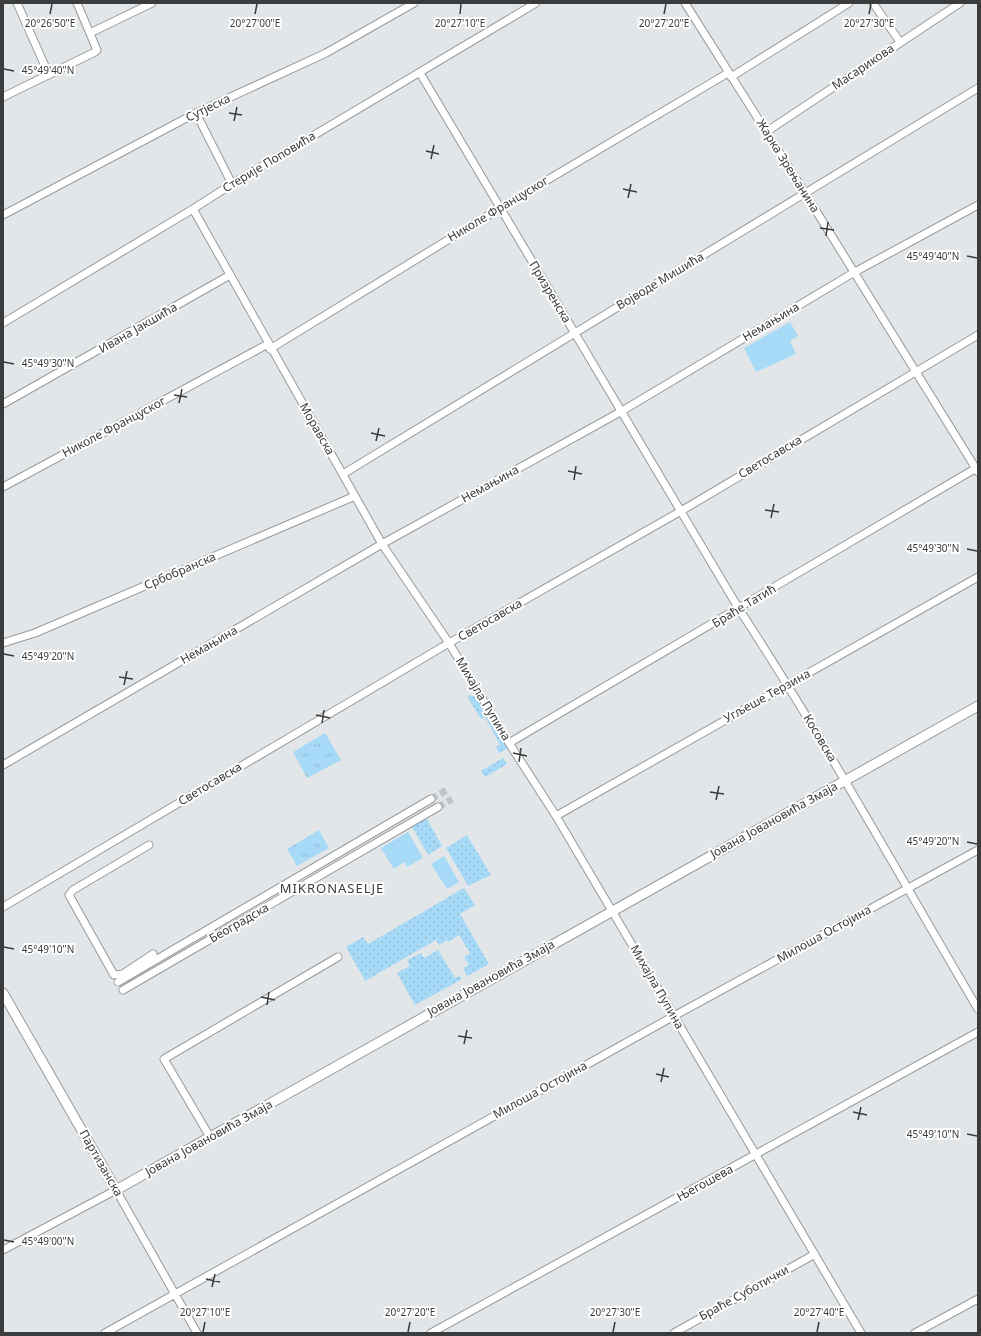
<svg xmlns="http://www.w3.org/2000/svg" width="981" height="1336" font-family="'Noto Sans',sans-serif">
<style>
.grass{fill:url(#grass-dots)}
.park{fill:url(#park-tufts)}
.pitch{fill:#a6daf6}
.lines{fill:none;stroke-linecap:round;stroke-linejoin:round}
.minor-tunnel{stroke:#c1c4c6;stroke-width:7;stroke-dasharray:7 3.5;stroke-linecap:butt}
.minor-casing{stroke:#979a9c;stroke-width:9}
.major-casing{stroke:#979a9c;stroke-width:11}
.minor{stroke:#fff;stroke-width:7}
.major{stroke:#fff;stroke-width:9}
.ticks{fill:none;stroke:#3b3c3d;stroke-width:1.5}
.labels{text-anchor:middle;stroke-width:4;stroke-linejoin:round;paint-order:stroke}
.street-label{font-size:12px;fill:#3b3c3d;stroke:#fff}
.neighbourhood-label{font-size:13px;letter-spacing:1px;fill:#3b3c3d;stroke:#fff}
.ticks-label{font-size:10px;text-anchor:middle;fill:#3b3c3d;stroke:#fff;stroke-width:4;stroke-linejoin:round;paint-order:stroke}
</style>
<defs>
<pattern id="grass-dots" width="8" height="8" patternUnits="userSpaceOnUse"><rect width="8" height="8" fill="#a6daf6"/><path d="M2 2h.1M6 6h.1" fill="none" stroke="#90bcd4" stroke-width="1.8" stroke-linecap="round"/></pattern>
<pattern id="park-tufts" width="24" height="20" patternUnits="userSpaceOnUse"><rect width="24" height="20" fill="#a6daf6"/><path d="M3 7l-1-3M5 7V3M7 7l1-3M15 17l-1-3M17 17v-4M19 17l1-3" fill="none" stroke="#90bcd4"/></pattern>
</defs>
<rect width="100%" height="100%" fill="#e3e6e8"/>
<path class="grass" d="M469,695L477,697L482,704L508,748L499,753L496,747L500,745L485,717L481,719L468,698Z
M503,758L507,764L485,777L481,771Z
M425,815L442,846L428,855L410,823Z
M467,835L491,875L468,886L446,848Z
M464,888L475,905L460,914L489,964L467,976L463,968L469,965L464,957L470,953L459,935L448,942L447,940L439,945L436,940L365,981L346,947L363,937L368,944Z
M438,950L455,978L460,976L462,979L415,1005L397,973L410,966L407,960L421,953L424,958Z"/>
<path class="park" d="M325,733L341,760L307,778L293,752Z
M319,830L329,848L297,866L287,849Z"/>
<path class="pitch" d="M790,322L798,336L790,341L796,354L756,372L744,348Z
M408,832L423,858L407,867L404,862L394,869L381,848Z
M444,856L459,882L447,889L431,864Z"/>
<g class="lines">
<path class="minor-tunnel" d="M431,799L447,790
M438,807L452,799"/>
<defs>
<path id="minor" d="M17,3L49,75
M685,3L805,193L978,472
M873,3L900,42
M90,33L152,3
M420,73L739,609C824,739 899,875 978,1009
M731,77L849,3
M3,97L95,52L97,50L77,3
M196,113L232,184
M766,132L960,3
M193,209L382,544L449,643L509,743L556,816L861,1333
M3,215L196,113L326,53L414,3
M3,323L193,209L232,184L536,3
M270,349L500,208L728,73
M3,404L230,275
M343,474L978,88
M3,487L268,344
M3,643L35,633L355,496
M509,743L978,467
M3,765L382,544L622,411L853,273L978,205
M556,816L978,577
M149,845L73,890L69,895L114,975L123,974L153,954
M3,907L449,643L681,511L978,335
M118,982L431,799
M123,990L438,807
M210,1137L164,1059L338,957
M3,1250L116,1190L197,1333
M105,1333L674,1016L978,850
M431,1333L978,1032
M674,1333L815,1254
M915,1333L978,1299"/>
<path id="major" d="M3,993L116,1190L978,706"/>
</defs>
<use href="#minor" class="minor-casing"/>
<use href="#major" class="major-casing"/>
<use href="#minor" class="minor"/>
<use href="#major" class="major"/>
</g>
<path class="ticks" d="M50,14L52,4M255,14L257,4M460,14L461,4M664,14L666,4M869,14L871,4M4,69L14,71M229,113L242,115M234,121L237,107M426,151L439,154M431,159L434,145M623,189L637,192M628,198L631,184M820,228L834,230M826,236L828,222M967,256L977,258M4,362L14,364M174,395L187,397M179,403L182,389M371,433L385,436M376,441L379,428M568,471L582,474M574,480L576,466M765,510L779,512M771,518L774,504M967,549L977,551M4,654L14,656M119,677L133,679M124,685L127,671M316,715L330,718M322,723L324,710M513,753L527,756M519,762L521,748M710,792L724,794M716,800L719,786M967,842L977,844M4,947L14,949M261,997L275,1000M267,1005L269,992M458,1036L472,1038M464,1044L467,1030M656,1074L669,1077M661,1082L664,1068M853,1112L867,1115M858,1120L861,1107M967,1134L977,1136M4,1240L14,1242M206,1279L220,1282M212,1287L215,1274M203,1332L205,1322M408,1332L410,1322M613,1332L615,1322M817,1332L819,1322"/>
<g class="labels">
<g class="street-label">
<text transform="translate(863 67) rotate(-34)" y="4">Масарикова</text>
<text transform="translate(208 108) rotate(-26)" y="4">Сутјеска</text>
<text transform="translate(269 162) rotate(-31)" y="4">Стерије Поповића</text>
<text transform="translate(788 166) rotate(58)" y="4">Жарка Зрењанина</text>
<text transform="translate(498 209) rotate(-31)" y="4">Николе Француског</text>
<text transform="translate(660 281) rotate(-31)" y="4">Војводе Мишића</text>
<text transform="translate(550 292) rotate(59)" y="4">Призренска</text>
<text transform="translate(771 322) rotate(-31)" y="4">Немањина</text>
<text transform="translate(138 328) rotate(-30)" y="4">Ивана Јакшића</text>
<text transform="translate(114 427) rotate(-28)" y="4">Николе Француског</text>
<text transform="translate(317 429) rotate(60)" y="4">Моравска</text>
<text transform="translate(770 457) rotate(-31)" y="4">Светосавска</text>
<text transform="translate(490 484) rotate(-29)" y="4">Немањина</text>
<text transform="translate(180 571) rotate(-23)" y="4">Србобранска</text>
<text transform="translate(744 606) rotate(-31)" y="4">Браће Татић</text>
<text transform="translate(490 620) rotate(-30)" y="4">Светосавска</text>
<text transform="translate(209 645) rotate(-30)" y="4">Немањина</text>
<text transform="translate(767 696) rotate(-29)" y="4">Угљеше Терзина</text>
<text transform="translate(483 699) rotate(59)" y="4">Михајла Пупина</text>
<text transform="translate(820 738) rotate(59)" y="4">Косовска</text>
<text transform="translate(210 784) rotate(-31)" y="4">Светосавска</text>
<text transform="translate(774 820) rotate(-29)" y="4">Јована Јовановића Змаја</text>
<text transform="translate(239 923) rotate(-30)" y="4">Београдска</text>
<text transform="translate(824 934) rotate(-29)" y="4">Милоша Остојина</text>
<text transform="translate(491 978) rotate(-29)" y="4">Јована Јовановића Змаја</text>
<text transform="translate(657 987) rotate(60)" y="4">Михајла Пупина</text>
<text transform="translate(540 1090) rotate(-29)" y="4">Милоша Остојина</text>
<text transform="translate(209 1138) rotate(-29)" y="4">Јована Јовановића Змаја</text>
<text transform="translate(101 1163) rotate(60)" y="4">Партизанска</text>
<text transform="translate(705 1183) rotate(-29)" y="4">Његошева</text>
<text transform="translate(744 1293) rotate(-29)" y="4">Браће Суботички</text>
</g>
<g class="neighbourhood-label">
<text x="332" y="893">MIKRONASELJE</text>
</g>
</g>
<g class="ticks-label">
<text x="50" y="27">20°26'50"E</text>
<text x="255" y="27">20°27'00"E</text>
<text x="460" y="27">20°27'10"E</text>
<text x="664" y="27">20°27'20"E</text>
<text x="869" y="27">20°27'30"E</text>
<text x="48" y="74">45°49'40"N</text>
<text x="933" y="260">45°49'40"N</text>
<text x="48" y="367">45°49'30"N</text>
<text x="933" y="552">45°49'30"N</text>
<text x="48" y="660">45°49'20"N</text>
<text x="933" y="845">45°49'20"N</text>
<text x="48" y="953">45°49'10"N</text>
<text x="933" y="1138">45°49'10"N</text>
<text x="48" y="1245">45°49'00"N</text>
<text x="205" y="1316">20°27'10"E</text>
<text x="410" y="1316">20°27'20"E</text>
<text x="615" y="1316">20°27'30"E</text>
<text x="819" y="1316">20°27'40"E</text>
</g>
<rect width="981" height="1336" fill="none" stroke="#3b3c3d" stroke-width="8"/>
</svg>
